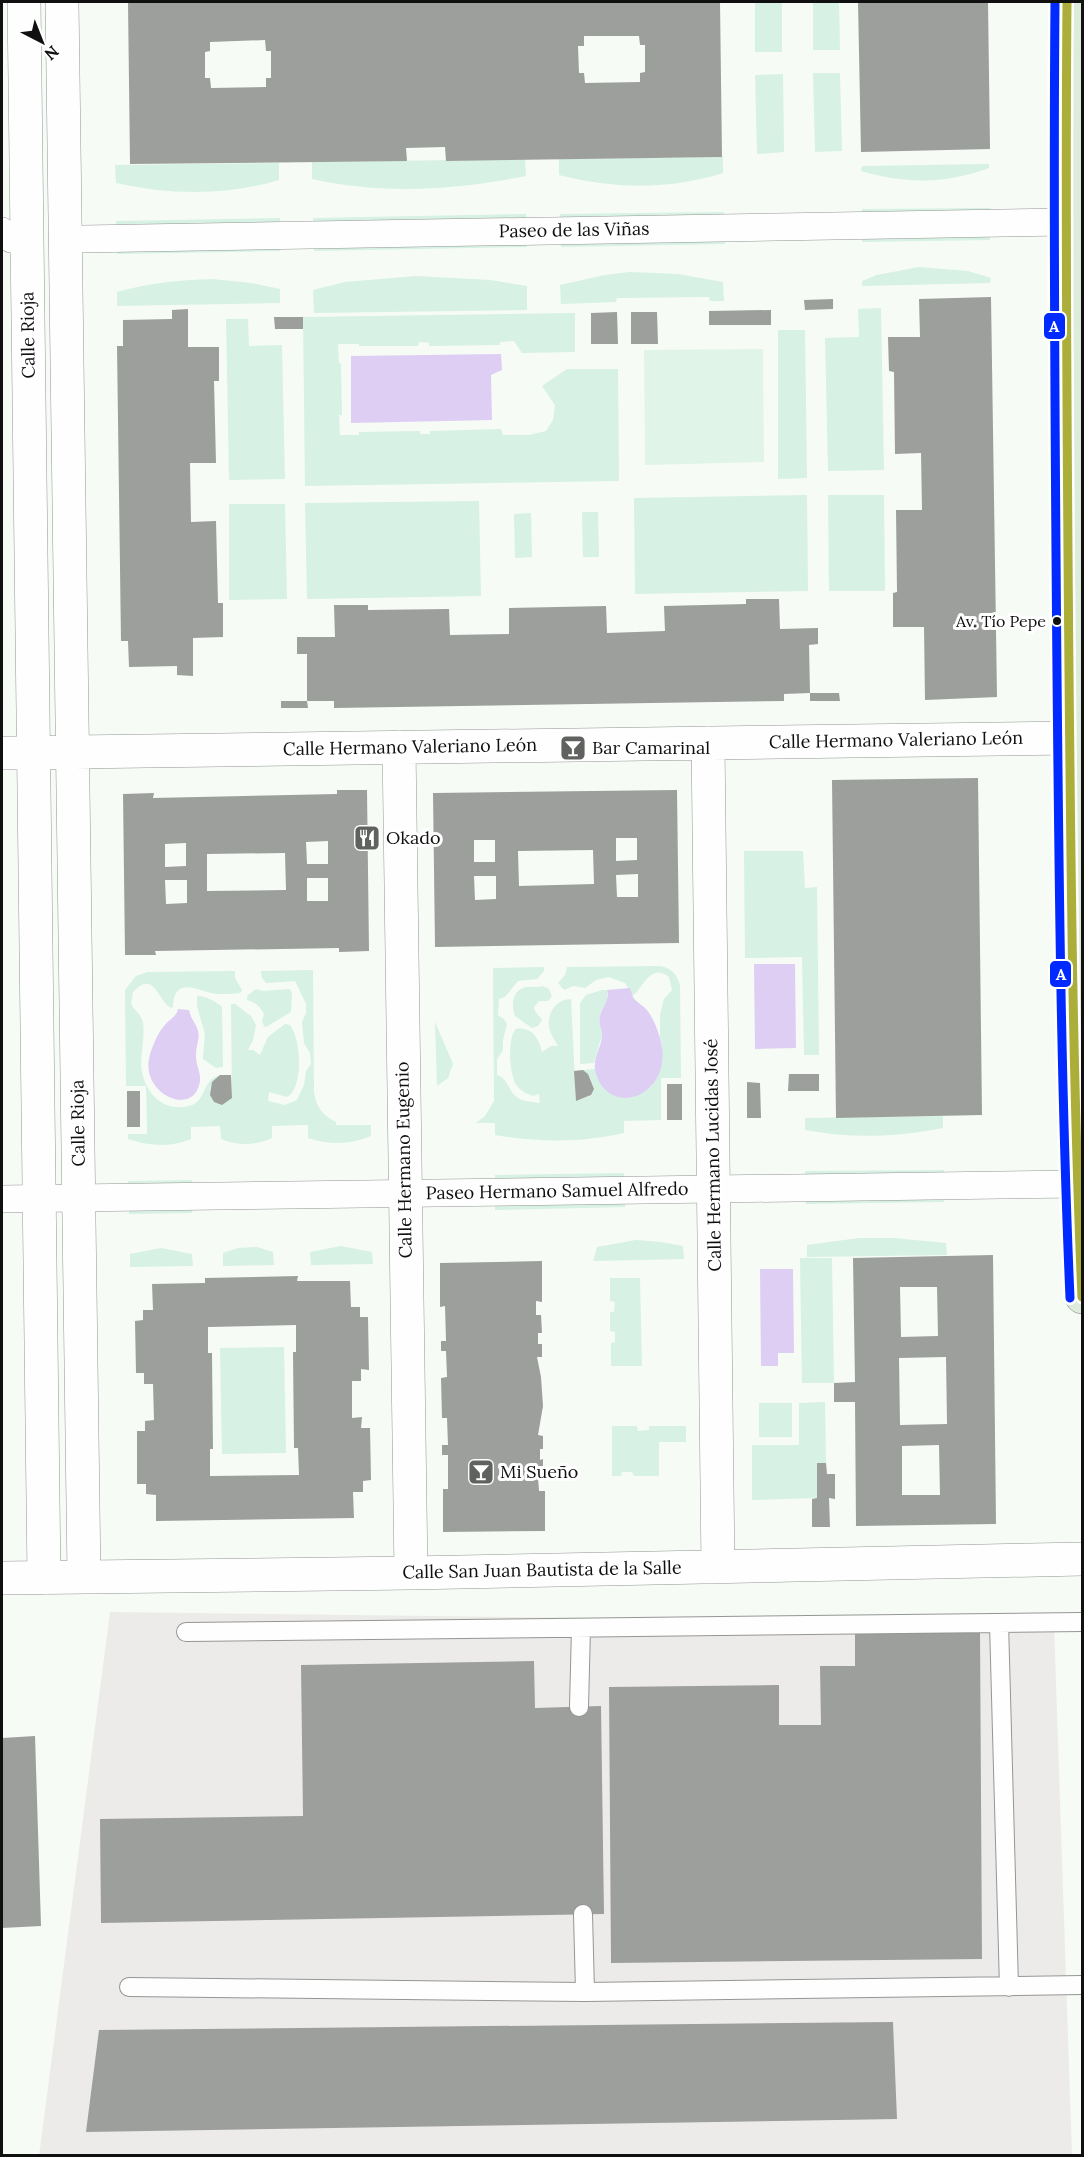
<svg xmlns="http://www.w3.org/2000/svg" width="1084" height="2157" font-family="Lora,serif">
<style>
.industrial{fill:#edebe9}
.green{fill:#d7f1e4}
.pitch{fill:#e1f4e8}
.water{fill:#decef4}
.building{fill:#9c9f9b;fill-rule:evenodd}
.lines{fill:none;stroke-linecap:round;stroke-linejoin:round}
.service-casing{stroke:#949694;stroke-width:20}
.pedestrian-casing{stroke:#949694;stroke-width:28}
.minor-casing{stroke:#949694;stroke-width:34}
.primary-casing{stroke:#818381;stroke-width:34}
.service{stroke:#fefefe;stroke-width:18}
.pedestrian{stroke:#fefefe;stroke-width:27}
.minor{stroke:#fefefe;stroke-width:33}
.primary{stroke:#deecdc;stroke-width:33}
.bus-1-casing{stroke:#fff;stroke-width:14}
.bus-2-casing{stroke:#fff;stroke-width:14}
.bus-1{stroke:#acae3a;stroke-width:9}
.bus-2{stroke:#002aff;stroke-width:9}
.bus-dot{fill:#101010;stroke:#fff;stroke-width:2}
.labels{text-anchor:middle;stroke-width:6;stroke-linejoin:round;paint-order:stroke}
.bus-label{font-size:16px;fill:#101010;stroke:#fff;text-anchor:end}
.street-label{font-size:18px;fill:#101010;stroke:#fff}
.poi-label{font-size:18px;fill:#101010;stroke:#fff;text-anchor:start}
.line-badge{stroke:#fff;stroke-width:2}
.badge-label{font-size:16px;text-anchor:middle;font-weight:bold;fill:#fff}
</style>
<rect width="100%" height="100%" fill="#f6fbf6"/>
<path class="industrial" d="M110,1612L1054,1624L1072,2155L39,2156Z"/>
<path class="green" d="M755,2H782V52H755Z
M813,2H839L840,50H813Z
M813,73H840L842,151L815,152Z
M783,74L784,152L757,154L755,75Z
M723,157V173C669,190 614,189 559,175V159Z
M525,159L526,176C454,190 384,195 312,179V162Z
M279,163V180C225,196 171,195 116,183L115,165Z
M989,164V168C946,184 905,184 861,171L862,166Z
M990,208V240L862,242V209Z
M724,212L725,244L561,247L560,214Z
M526,214L527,247L314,251L313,218Z
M280,218V251L117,254L116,221Z
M919,267L968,271L991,278L990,283L862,286V281L877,275Z
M629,272L678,274L723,282L724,301H710L709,297L617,298L616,302L561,304L560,285L605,275Z
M416,276L490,280L527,286V310L314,313L313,290L345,282Z
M212,279L251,283L280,289V303L117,306V292C149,283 179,280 212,279Z
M881,308L884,470L828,471L825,338L859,337L858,309Z
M575,313V352L522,353L514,341L500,342V345L429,346V343L419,342L418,346H359V344H338L339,363L341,364L342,415H339L340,435H359V432L420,431V434H430V431L501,429L503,435H529L546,431L553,420L555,405L542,386L567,369H618L619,481L305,486L303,317Z
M248,319L249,346L282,345L285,479L229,480L226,319Z
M778,330H805L807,478L778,479Z
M807,495L808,591L635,594L634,498Z
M828,495H884L885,591H829Z
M479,501L481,596L307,599L305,503Z
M229,504H285L287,599L229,600Z
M582,512H598L599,557H583Z
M531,513L532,557L515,558L514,514Z
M744,851H803L805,888L817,887L819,1055H804L802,957L745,958Z
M660,966C671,968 677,974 680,985L681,1078H661V1120L624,1121V1133C580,1143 539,1142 495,1135V1123H476L485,1116L494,1101L493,968L544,967V971L537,979L518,981L505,997L499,999L498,1016L503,1018L507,1024L503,1040V1050L497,1059V1075C509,1079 508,1093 520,1099C526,1102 534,1102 540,1103L539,1094L533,1096C527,1094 521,1091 517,1086C509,1075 507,1038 516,1029C531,1026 539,1038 542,1052L551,1046H558C555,1041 551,1035 549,1028C547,1013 556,999 571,999L576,1101L590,1096L594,1089L588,1074L583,1070L595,1069L597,1077L631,1097L645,1091L652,1086L662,1045L660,1037V1015L664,999L672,990L669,977C651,963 644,986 633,996L625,983L609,977L596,980L585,988L573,986L564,990L558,983L565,975L567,967Z
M313,970L314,1091C315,1106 323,1116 336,1122V1125H371V1136C350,1145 330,1145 308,1138V1125L272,1126V1138C254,1146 238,1146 221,1139L220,1126L191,1127V1139C169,1148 150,1146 128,1139V1134H147V1128L146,1086H126L125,990L136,976L148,972L235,971V978L242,990L240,993C233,994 224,994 217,994C201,993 174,973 173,1007L171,1008C158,1001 154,969 133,992L131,1004C135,1011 142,1015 143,1023C145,1037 141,1051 141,1065C143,1091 162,1113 189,1106C207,1102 201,1080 220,1075C210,1084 208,1090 214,1102L222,1104L232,1098L231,1004H235L251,1016L256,1025L253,1040L248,1050H253L260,1055L268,1037L285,1024L290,1025C301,1039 304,1088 287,1097L269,1092L268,1101L285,1105L297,1100L304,1085L306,1071L311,1064L310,1053L304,1043L302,1022L306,1013V1004L295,981L266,983L262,978L261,971Z
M542,986L549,989L552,996L548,1001H539L534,1007L535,1011L542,1020L538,1026L532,1028L515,1016C511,1005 512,989 527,987C532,986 536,988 542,986Z
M256,989L263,991L290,989L292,993L291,1012L266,1027L264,1026L262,1021L264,1014C260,1006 255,1002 247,1000V996Z
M602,990H607V1001L601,1011L599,1021L602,1035L594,1063L580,1064V1003L586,995Z
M197,996C203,995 218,1002 222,1007L223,1067L216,1068L203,1059L205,1034L197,1006Z
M435,1022L453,1064L448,1078L437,1086Z
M943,1116V1128C897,1137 852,1139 805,1130V1118Z
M944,1170V1202L806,1204L805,1171Z
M624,1173L625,1207L495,1210V1175Z
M192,1180V1213L129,1214L128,1181Z
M859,1238H894L946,1243L947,1255L807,1257V1245Z
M636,1240L661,1242L683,1246L684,1259L593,1261L597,1247Z
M341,1246L372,1252L373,1264L311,1265L310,1252Z
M257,1247L273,1252L274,1265L223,1266V1253L238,1248Z
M161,1248L192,1254L193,1266L130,1267V1254Z
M800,1258H832L834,1383H802Z
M610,1278H640L642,1366H611V1343L615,1342V1332L610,1331V1312H614L615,1302L610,1301Z
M284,1347L286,1453L222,1454L220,1348Z
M825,1402L826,1463L817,1464V1498L752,1500V1445H799V1403Z
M759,1403H792V1437H759Z
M612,1426H637L638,1431L649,1430V1426H686V1442H659V1476H634L632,1472H622L621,1476H612Z"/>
<path class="pitch" d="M763,349L764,462L645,465L644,350Z"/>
<path class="water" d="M501,354L502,370L491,375L492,420L351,423V356Z
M754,964H795L796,1048L755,1049Z
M630,988C631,991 632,994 633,997C635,1001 642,1005 646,1009C653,1017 657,1028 660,1038C676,1095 611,1120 596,1074C591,1058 602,1049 602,1034C601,1027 598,1023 600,1016C602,1006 610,1001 607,990Z
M178,1009L189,1010C191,1020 196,1023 198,1031C200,1039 196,1046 196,1054C195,1063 201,1072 200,1081C195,1118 142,1095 149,1059C151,1049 157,1034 164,1026C169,1019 176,1018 178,1009Z
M760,1269H793L794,1353H778V1366H761Z"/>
<path class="building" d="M128,2H720L722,157L446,161L445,147L406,148L407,161L130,164ZM584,36H639L640,45H645V72L640,73V82L585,83L584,73H579L578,46H584ZM265,40L266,51H271V78H266V87L211,88L210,78H205V52L210,51V42Z
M858,2H988L990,149L861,152Z
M991,297L997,697L925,700L924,627H893V593L897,592L896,510H922L921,453L895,454L894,372L889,371L888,337H920L919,299Z
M833,299V309L805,310L804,300Z
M188,309V347H219V381H214L216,463H190L191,522L216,521L218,603H223V637L193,638V676L177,675V666L129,667L128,641H121L117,346H123V320L172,319V310Z
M771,310V325H709V311Z
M617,312L618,344H591V313Z
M631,312H657L658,344H631Z
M274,317H303V329H275Z
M746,599H779L780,629L818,628V644L809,645L810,693H839L840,701H810V693L784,694V701L334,708V701H307V654H297V637H335L334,605H368V610L449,609L450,635L509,634V608L606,606L607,633L665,631L664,606L746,604Z
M281,701H307L308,708H281Z
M978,778L982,1115L836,1118L832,780Z
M337,790H367L369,951L339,952V948L155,951L156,955H125L123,794L154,793L153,798L337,794ZM328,841V864H307L306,842ZM186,843V866L165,867V844ZM285,853L286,890L207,891V854ZM307,878H328V901H307ZM165,880H187V903L166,904Z
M677,790L679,943L435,947L433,793ZM616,838H637V860L616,861ZM474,840H495V862H474ZM593,850L594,884L519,886L518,851ZM638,874V897H617L616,875ZM474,876H496V899L475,900Z
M583,1070L588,1074L594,1089L591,1095L576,1101L574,1071Z
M789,1074H819V1091H788Z
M220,1075H231L232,1098L222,1105L214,1102L210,1095L212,1082Z
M747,1082L760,1083L761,1118H747Z
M667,1084H682V1120H667Z
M127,1091H140V1127H127Z
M993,1255L996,1524L856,1526L855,1402H834V1383L855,1382L853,1258ZM900,1287H937L938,1336L901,1337ZM946,1357L947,1424L900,1425L899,1358ZM939,1445L940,1495H902V1446Z
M542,1261V1302L536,1301V1315H541L542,1333H538V1344H542V1357H537L541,1377L543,1406L538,1435L543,1436V1449H540V1460L543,1459V1477H538L539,1491H545V1531L443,1532V1489H448V1455H442V1445H448L447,1418H442L441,1378L447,1377L446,1351H441V1341H446L445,1306L440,1307V1263Z
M298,1276L297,1281H350L351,1307H360V1317H368L369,1370L361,1369V1381H352V1418L362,1417L361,1428H370L371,1480L363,1481V1492H353L354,1518L156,1521V1495L146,1494V1484H137V1431H145V1421L154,1420L153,1384H144V1373H136L135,1321L143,1320V1310H153L152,1284L205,1283V1278ZM296,1325V1352H293L294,1448H298L299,1475L210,1476V1449H213L212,1353H208V1327Z
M817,1463H826L827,1474H835V1499L829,1498L830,1527H812V1499L817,1498Z
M980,1631L982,1959L611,1963L609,1687L779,1685V1725H821L820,1666H855V1633Z
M534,1661L535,1708L601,1706L604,1914L101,1923L100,1819L303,1816L301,1665Z
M35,1736L41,1926L2,1928V1738Z
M893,2022L897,2119L86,2132L99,2030Z"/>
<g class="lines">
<defs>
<path id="service" d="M999,1623L1009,1987
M186,1632L1082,1622
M579,1707L581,1628
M583,1914L585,1992
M129,1987L585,1992L1082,1985"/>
<path id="pedestrian" d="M2,231L11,239
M83,239L1065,222
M2,1199L1077,1184"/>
<path id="minor" d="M24,2L44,1578
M62,2L84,1577
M708,743L718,1567
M399,747L411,1573
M2,753L1071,738
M2,1578L411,1573L1082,1559"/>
<path id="primary" d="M1067,2L1065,222L1070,753L1077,1184L1082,1297"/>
</defs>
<use href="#service" class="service-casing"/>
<use href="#pedestrian" class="pedestrian-casing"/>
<use href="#minor" class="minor-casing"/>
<use href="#primary" class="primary-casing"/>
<use href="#service" class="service"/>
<use href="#pedestrian" class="pedestrian"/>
<use href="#minor" class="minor"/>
<use href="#primary" class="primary"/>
<defs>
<path id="bus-1" d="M1067,2C1065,225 1067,449 1069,672C1071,881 1073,1089 1082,1297"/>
<path id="bus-2" d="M1055,2C1053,225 1055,449 1057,673C1059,881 1061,1089 1070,1298"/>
</defs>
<use href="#bus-1" class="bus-1-casing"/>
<use href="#bus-2" class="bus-2-casing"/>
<use href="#bus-1" class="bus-1"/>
<use href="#bus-2" class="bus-2"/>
</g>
<defs>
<symbol id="bar-square" viewBox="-11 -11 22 22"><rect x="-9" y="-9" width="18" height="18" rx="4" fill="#606260" stroke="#fff"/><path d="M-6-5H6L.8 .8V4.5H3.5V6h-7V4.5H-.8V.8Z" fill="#fff"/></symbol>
<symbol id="restaurant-square" viewBox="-11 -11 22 22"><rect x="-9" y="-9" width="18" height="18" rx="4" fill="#606260" stroke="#fff"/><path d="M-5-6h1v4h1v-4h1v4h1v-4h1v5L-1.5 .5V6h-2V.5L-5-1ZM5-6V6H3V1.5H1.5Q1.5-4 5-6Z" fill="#fff"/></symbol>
</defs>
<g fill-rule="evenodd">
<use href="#bar-square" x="558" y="733" width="30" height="30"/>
<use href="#restaurant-square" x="352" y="823" width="30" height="30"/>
<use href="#bar-square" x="466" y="1457" width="30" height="30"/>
</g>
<circle class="bus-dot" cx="1057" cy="621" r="5"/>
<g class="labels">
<g class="bus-label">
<text x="1046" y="627">Av. Tío Pepe</text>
</g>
<g class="street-label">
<text transform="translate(574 230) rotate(-1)" y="6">Paseo de las Viñas</text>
<text transform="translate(28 335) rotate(-91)" y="6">Calle Rioja</text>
<text transform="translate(896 740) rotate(-1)" y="6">Calle Hermano Valeriano León</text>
<text transform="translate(410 747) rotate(-1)" y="6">Calle Hermano Valeriano León</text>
<text transform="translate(78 1123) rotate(-91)" y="6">Calle Rioja</text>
<text transform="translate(713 1155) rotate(-91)" y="6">Calle Hermano Lucidas José</text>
<text transform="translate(404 1160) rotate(-91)" y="6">Calle Hermano Eugenio</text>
<text transform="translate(557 1191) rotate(-1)" y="6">Paseo Hermano Samuel Alfredo</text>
<text transform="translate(542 1570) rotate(-1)" y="6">Calle San Juan Bautista de la Salle</text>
</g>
<g class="poi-label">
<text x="592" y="754">Bar Camarinal</text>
<text x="386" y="844">Okado</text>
<text x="500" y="1478">Mi Sueño</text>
</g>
</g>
<g class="line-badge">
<rect x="1043" y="312" width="23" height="28" rx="6" fill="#002aff"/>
<rect x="1049" y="960" width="23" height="28" rx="6" fill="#002aff"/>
</g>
<g class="badge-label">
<text x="1054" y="332">A</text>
<text x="1061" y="980">A</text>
</g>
<rect width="1084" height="2157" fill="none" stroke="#101010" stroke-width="6"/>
<g transform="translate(42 42) rotate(138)" stroke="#ffffff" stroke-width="4.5" paint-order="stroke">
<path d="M0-4.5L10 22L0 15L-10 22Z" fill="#101010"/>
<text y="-9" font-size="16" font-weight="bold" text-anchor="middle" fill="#101010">N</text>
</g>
</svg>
